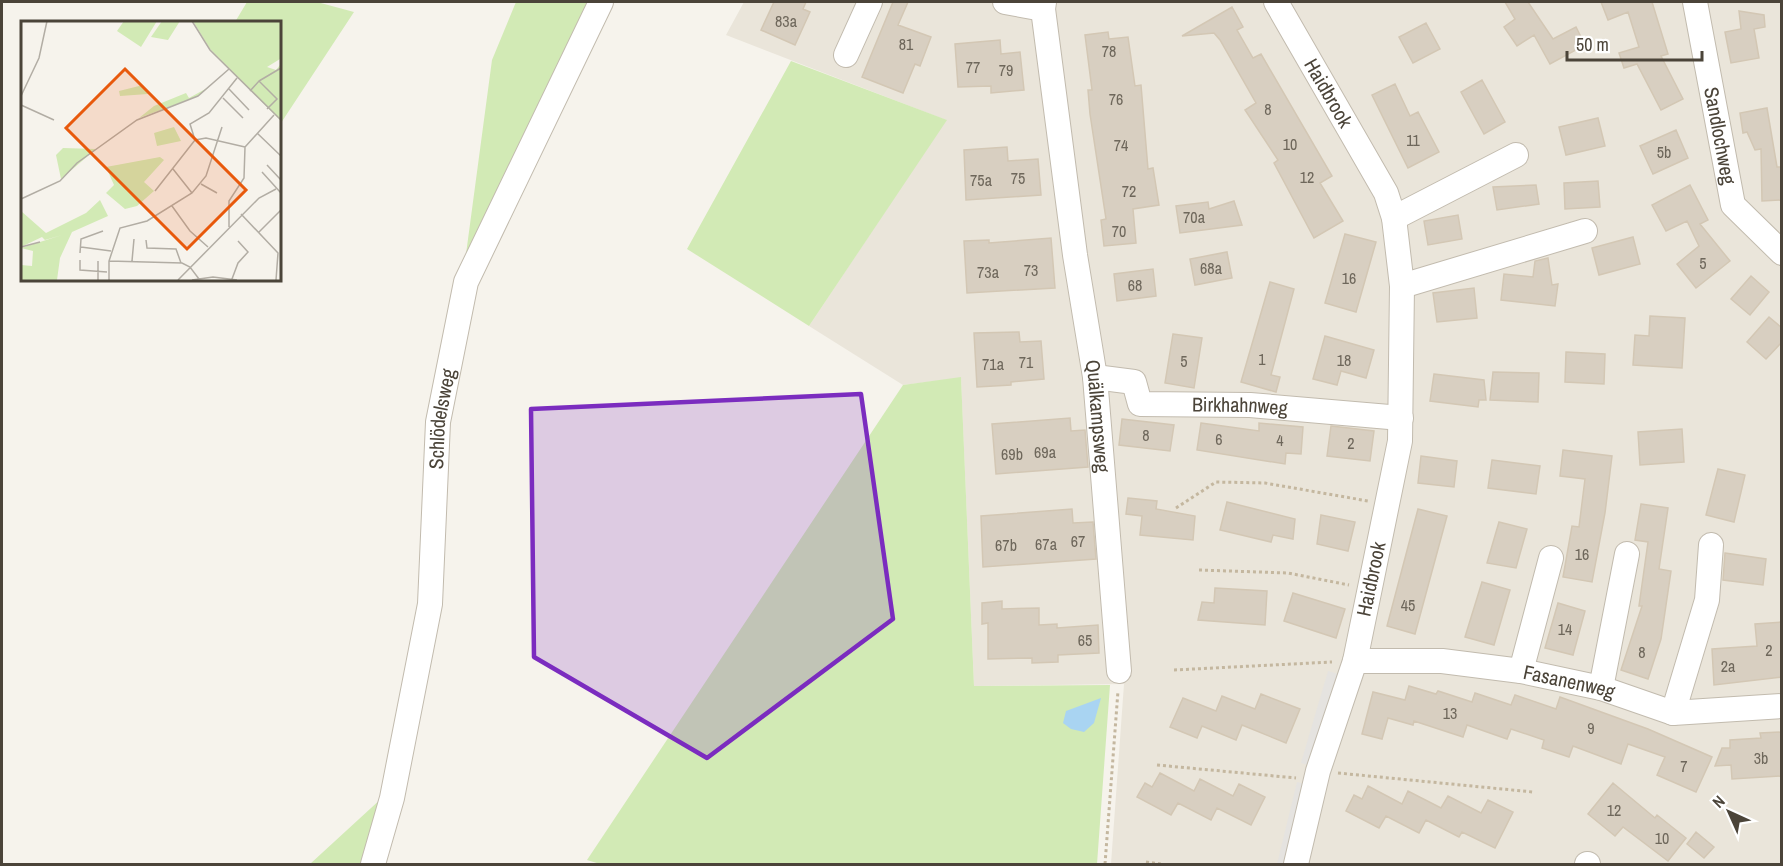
<svg xmlns="http://www.w3.org/2000/svg" width="1783" height="866" font-family="'Archivo Narrow',sans-serif">
<style>
.residential{fill:#eae5da}
.green{fill:#d2eab5}
.parking{fill:#e5e3e0}
.water{fill:#a9d4f2}
.building{fill:#d8cfc1;stroke:#d3c7b4;stroke-width:1.5}
.lines{fill:none;stroke-linecap:round;stroke-linejoin:round}
.minor-casing{stroke:#c2bbae;stroke-width:26}
.path{stroke:#c4b79f;stroke-width:3;stroke-dasharray:3 3;stroke-linecap:butt}
.minor{stroke:#fff;stroke-width:24}
.marked{fill:#7b2cbf;fill-opacity:0.2;stroke:#7b2cbf;stroke-width:4.5;stroke-linejoin:round}
.labels{text-anchor:middle;stroke-width:4.5;stroke-linejoin:round;paint-order:stroke}
.number-label{font-size:16px;fill:#6e675b}
.street-label{font-size:20px;fill:#4b4439;stroke:#fff}
.inset-road{fill:none;stroke:#b2ada4;stroke-width:1.5}
.view{fill:#e8590c;fill-opacity:0.15;stroke:#e8590c;stroke-width:3}
.inset-edge{fill:none;stroke:#4b4439;stroke-width:3}
</style>
<rect width="100%" height="100%" fill="#f6f3ec"/>
<path class="residential" d="M744,2H1781V864H1111L1124,684L974,686L961,378L903,385L809,326L946,120L726,35Z"/>
<path class="green" d="M247,2H317L354,12L279,126V22H235Z
M516,2H589L466,254L492,60Z
M791,61L947,120L809,326L687,249Z
M961,377L974,686L1110,685L1097,864H600L587,860L903,385Z
M383,797L366,864H310Z"/>
<path class="parking" d="M1328,671L1342,675L1315,767L1301,763Z
M1297,782L1310,785L1291,864H1277Z"/>
<path class="water" d="M1101,698L1094,723L1084,732L1071,729L1063,723L1066,711Z"/>
<path class="building" d="M774,2H806L803,9L810,12L795,45L761,30Z
M893,2H908L898,25L931,37L920,66L915,64L903,93L862,77Z
M1505,2H1528L1553,39L1576,27L1585,45L1550,64L1534,35L1517,46L1504,27L1515,19Z
M1601,2H1652L1668,54L1661,56L1683,99L1661,110L1637,64L1624,68L1619,53L1639,47L1628,12L1608,20Z
M1232,7L1243,27L1237,30L1253,58L1261,54L1332,176L1320,183L1343,221L1314,238L1274,163L1278,160L1245,110L1256,103L1220,40L1214,33L1182,36Z
M1739,11L1764,15L1765,27L1754,29L1759,58L1731,63L1725,32L1741,29Z
M1426,23L1440,49L1413,63L1399,37Z
M1108,32L1109,39L1128,37L1135,86L1141,85L1148,169L1153,168L1159,205L1133,209L1136,243L1104,246L1101,220L1106,219L1090,114L1088,90H1092L1085,35Z
M1000,40L1001,54L1020,52L1024,90L991,93V86L958,87L955,44Z
M1482,80L1505,122L1484,134L1461,92Z
M1395,84L1410,116L1418,112L1439,152L1408,168L1372,95Z
M1767,108L1777,167H1782V200L1762,201L1761,149L1755,150L1747,132L1743,133L1740,113Z
M1598,118L1605,146L1566,155L1559,127Z
M1676,130L1688,158L1653,174L1640,146Z
M1007,147L1008,161L1038,159L1041,195L966,200L964,150Z
M1598,181L1600,207L1565,209L1564,183Z
M1536,185L1539,204L1497,210L1493,187Z
M1690,185L1708,220L1700,224L1730,261L1696,288L1677,264L1699,246L1687,221L1666,231L1652,205Z
M1234,201L1242,225L1180,233L1176,206L1208,202L1209,209Z
M1458,215L1462,239L1428,245L1424,221Z
M1345,234L1376,242L1356,312L1325,303Z
M1633,237L1640,264L1599,275L1592,248Z
M1051,238L1055,288L967,293L964,241L989,240V243Z
M1227,252L1232,278L1195,285L1190,259Z
M1548,258L1552,285L1558,284L1555,306L1501,300L1504,274L1533,277L1535,261Z
M1153,269L1156,296L1117,301L1114,274Z
M1751,276L1769,292L1750,315L1731,299Z
M1270,282L1294,289L1271,375L1280,377L1276,392L1241,382Z
M1474,288L1477,318L1437,322L1433,293Z
M1650,316L1685,318L1682,368L1633,365L1635,335L1649,336Z
M1769,317L1782,328V342L1766,359L1747,342Z
M1019,332L1020,342L1041,341L1044,379L1011,382V385L977,387L974,333Z
M1173,334L1202,338L1194,388L1165,383Z
M1325,336L1374,350L1366,378L1341,371L1337,385L1313,379Z
M1566,352L1605,354L1604,384L1565,382Z
M1493,372L1539,373L1538,402L1490,400Z
M1434,374L1484,380L1486,400H1479L1478,407L1430,401Z
M1070,418L1071,431L1085,430L1088,467L996,474L992,424Z
M1122,419L1174,425L1170,451L1119,445Z
M1201,423L1259,431V423L1303,427L1301,454L1286,453L1285,464L1197,450Z
M1331,426L1374,431L1370,461L1327,456Z
M1682,429L1684,462L1640,465L1638,432Z
M1563,450L1612,456L1605,513L1592,582L1563,577L1572,526L1579,527L1585,479L1560,476Z
M1421,456L1457,461L1454,487L1418,483Z
M1492,460L1540,466L1536,494L1488,488Z
M1718,469L1745,475L1734,522L1706,515Z
M1128,498L1157,501L1156,509L1195,516L1193,540L1140,535L1142,516L1126,514Z
M1227,502L1295,519L1293,539L1273,535L1271,542L1220,530Z
M1641,504L1668,508L1659,569L1671,571L1661,639L1648,679L1621,670L1642,606H1639L1648,542L1635,540Z
M1072,509L1073,523L1093,522L1096,559L983,567L981,516Z
M1418,509L1447,516L1415,634L1387,626Z
M1321,515L1355,522L1348,551L1317,544Z
M1499,522L1527,529L1516,568L1487,563Z
M1725,553L1766,559L1763,585L1723,580Z
M1482,582L1510,590L1494,645L1465,637Z
M1215,588L1267,591L1265,625L1198,620L1202,602L1214,603Z
M1293,593L1345,609L1336,638L1284,621Z
M1002,601V609L1039,608V625L1057,624V628L1098,625L1099,653L1058,655V662L1032,663V658L988,659V623L982,624V603Z
M1558,603L1585,611L1573,655L1545,648Z
M1782,622V677L1714,685L1712,649L1757,646L1755,624Z
M1409,686L1436,694L1438,691L1472,702L1475,693L1511,705L1515,695L1556,709L1560,697L1648,729L1712,757L1696,792L1657,775L1665,757L1628,744L1621,764L1573,746L1569,757L1542,748L1544,740L1511,729L1507,739L1467,725L1463,737L1414,721L1413,725L1388,718L1382,739L1362,734L1373,692L1405,700Z
M1261,694L1300,709L1286,743L1242,725L1236,740L1202,726L1197,738L1170,727L1183,698L1216,711L1222,696L1255,709Z
M1782,732V776L1732,779L1731,765L1715,766L1722,748H1730V740L1761,738L1760,733Z
M1160,773L1194,791L1200,779L1233,796L1239,784L1265,797L1251,825L1217,808L1211,820L1178,803L1171,815L1137,797L1145,783L1152,787Z
M1613,783L1655,818L1657,815L1686,838L1668,861L1623,827L1615,836L1588,814Z
M1368,786L1402,804L1408,791L1441,808L1448,796L1481,813L1488,800L1513,812L1495,848L1462,832L1459,837L1426,820L1419,833L1386,816L1379,828L1346,811L1354,795L1362,799Z
M1696,832L1714,847L1704,858L1687,844Z"/>
<g class="lines">
<defs>
<g id="minor">
<path d="M1005,2L1043,9"/>
<path id="s1" d="M1044,2L1043,9L1075,255L1095,377L1119,671"/>
<path id="s2" d="M1276,2L1386,193L1394,218L1402,286L1400,441L1355,661L1318,771L1296,864"/>
<path id="s3" d="M1695,2L1733,205L1782,253"/>
<path d="M846,55L870,2"/>
<path d="M1394,218L1516,155"/>
<path d="M1402,286L1585,231"/>
<path id="s4" d="M1095,377L1134,382L1140,404L1250,405L1401,418"/>
<path id="s5" d="M1355,661H1442L1521,671L1601,688L1673,713L1782,706"/>
<path d="M1521,671L1551,558"/>
<path d="M1601,688L1627,554"/>
<path d="M1673,713L1707,600L1711,545"/>
<path id="s6" d="M373,864L392,798L430,604L438,422L466,282L601,2"/>
<path d="M1587,864H1588"/>
</g>
</defs>
<use href="#minor" class="minor-casing"/>
<path class="path" d="M1176,508L1216,482L1265,483L1368,501
M1199,570L1288,573L1349,585
M1174,670L1332,662
M1157,765L1296,778
M1338,773L1533,792
M1146,862L1161,864
M1105,864L1118,691"/>
<use href="#minor" class="minor"/>
</g>
<path class="marked" d="M861,394L893,619L707,758L534,657L531,409Z"/>
<g class="labels">
<g class="number-label">
<text x="786" y="27">83a</text>
<text x="906" y="50">81</text>
<text x="1109" y="57">78</text>
<text x="973" y="73">77</text>
<text x="1006" y="76">79</text>
<text x="1116" y="105">76</text>
<text x="1268" y="115">8</text>
<text x="1413" y="146">11</text>
<text x="1290" y="150">10</text>
<text x="1121" y="151">74</text>
<text x="1664" y="158">5b</text>
<text x="1307" y="183">12</text>
<text x="1018" y="184">75</text>
<text x="981" y="186">75a</text>
<text x="1129" y="197">72</text>
<text x="1194" y="223">70a</text>
<text x="1119" y="237">70</text>
<text x="1703" y="269">5</text>
<text x="1211" y="274">68a</text>
<text x="1031" y="276">73</text>
<text x="988" y="278">73a</text>
<text x="1349" y="284">16</text>
<text x="1135" y="291">68</text>
<text x="1262" y="365">1</text>
<text x="1344" y="366">18</text>
<text x="1184" y="367">5</text>
<text x="1026" y="368">71</text>
<text x="993" y="370">71a</text>
<text x="1146" y="441">8</text>
<text x="1219" y="445">6</text>
<text x="1280" y="446">4</text>
<text x="1351" y="449">2</text>
<text x="1045" y="458">69a</text>
<text x="1012" y="460">69b</text>
<text x="1078" y="547">67</text>
<text x="1046" y="550">67a</text>
<text x="1006" y="551">67b</text>
<text x="1582" y="560">16</text>
<text x="1408" y="611">45</text>
<text x="1565" y="635">14</text>
<text x="1085" y="646">65</text>
<text x="1769" y="656">2</text>
<text x="1642" y="658">8</text>
<text x="1728" y="672">2a</text>
<text x="1450" y="719">13</text>
<text x="1591" y="734">9</text>
<text x="1761" y="764">3b</text>
<text x="1684" y="772">7</text>
<text x="1614" y="816">12</text>
<text x="1662" y="844">10</text>
</g>
<g class="street-label">
<text dy="7" stroke="none"><textPath href="#s2" startOffset="105">Haidbrook</textPath></text>
<text dy="7" stroke="none"><textPath href="#s3" startOffset="136">Sandlochweg</textPath></text>
<text dy="7" stroke="none"><textPath href="#s4" startOffset="162">Birkhahnweg</textPath></text>
<text dy="7" stroke="none"><textPath href="#s1" startOffset="418">Quälkampsweg</textPath></text>
<text dy="7" stroke="none"><textPath href="#s6" startOffset="452">Schlödelsweg</textPath></text>
<text transform="translate(1371 579) rotate(-78)" y="7">Haidbrook</text>
<text dy="7" stroke="none"><textPath href="#s5" startOffset="216">Fasanenweg</textPath></text>
</g>
</g>
<g transform="translate(21 21)">
<rect width="260" height="260" fill="#f6f3ec"/>
<path d="M103,0H136L120,26L96,10ZM141,0H159L147,19L130,16ZM172,0H259V38L246,46L255,49L259,44V99L189,28ZM122,64L127,73L99,75L98,70ZM188,66L177,75L118,97L133,85L165,72L168,77ZM153,106L160,120L136,125L133,112ZM42,127L75,128L40,158L35,134ZM139,136L143,139L123,161L133,170L116,185L104,188L85,172L93,164L85,146ZM79,179L87,195L51,211L39,237L36,259H0V244L11,245L12,230L0,227L41,214L24,219L21,216L0,226V190L25,212L65,192Z" fill="#d2eab5"/>
<path class="inset-road" d="M171,0L189,29L260,99M238,60L260,47M208,68L228,89M229,70L238,60L256,78L246,88M0,75L18,37L26,0M202,77L222,97M0,84L33,99M236,112L260,135M174,119L169,103L188,92L216,57M174,119L185,117L224,126M246,144L260,159M152,148L171,172M241,151L260,172M180,163L196,172M134,170L174,119M0,178L39,160L56,142L116,99L177,75L208,48M151,185L169,210L187,226M220,193L257,232L255,259M208,206V180L223,157L224,126L253,94M238,211L260,189M125,219L126,227L155,228L160,242M0,226L19,221M60,226L90,230M59,232L60,218L82,210M59,239V249L86,251M77,240V259M88,240L161,242L169,246L178,258M111,240L113,218M211,258L217,242L227,231L217,220M88,259V240L99,207L126,200L171,172L185,155L201,106M157,259L238,177L255,168M171,259L192,256L216,259"/>
<path class="view" d="M104,48L225,169L166,228L45,107Z"/>
<rect width="260" height="260" class="inset-edge"/>
</g>
<rect width="1783" height="866" fill="none" stroke="#4b4439" stroke-width="6"/>
<g transform="translate(1729 812) rotate(315)" stroke="#ffffff" stroke-width="4.5" paint-order="stroke">
<path d="M0-4.5L10 22L0 15L-10 22Z" fill="#4b4439"/>
<text y="-9" font-size="16" font-weight="bold" text-anchor="middle" fill="#4b4439">N</text>
</g>
<path d="M1567 51v9h135v-9" fill="none" stroke="#4b4439" stroke-width="3"/>
<text x="1576" y="51" font-size="18" fill="#4b4439" stroke="#ffffff" stroke-width="4.5" paint-order="stroke">50 m</text>
</svg>
